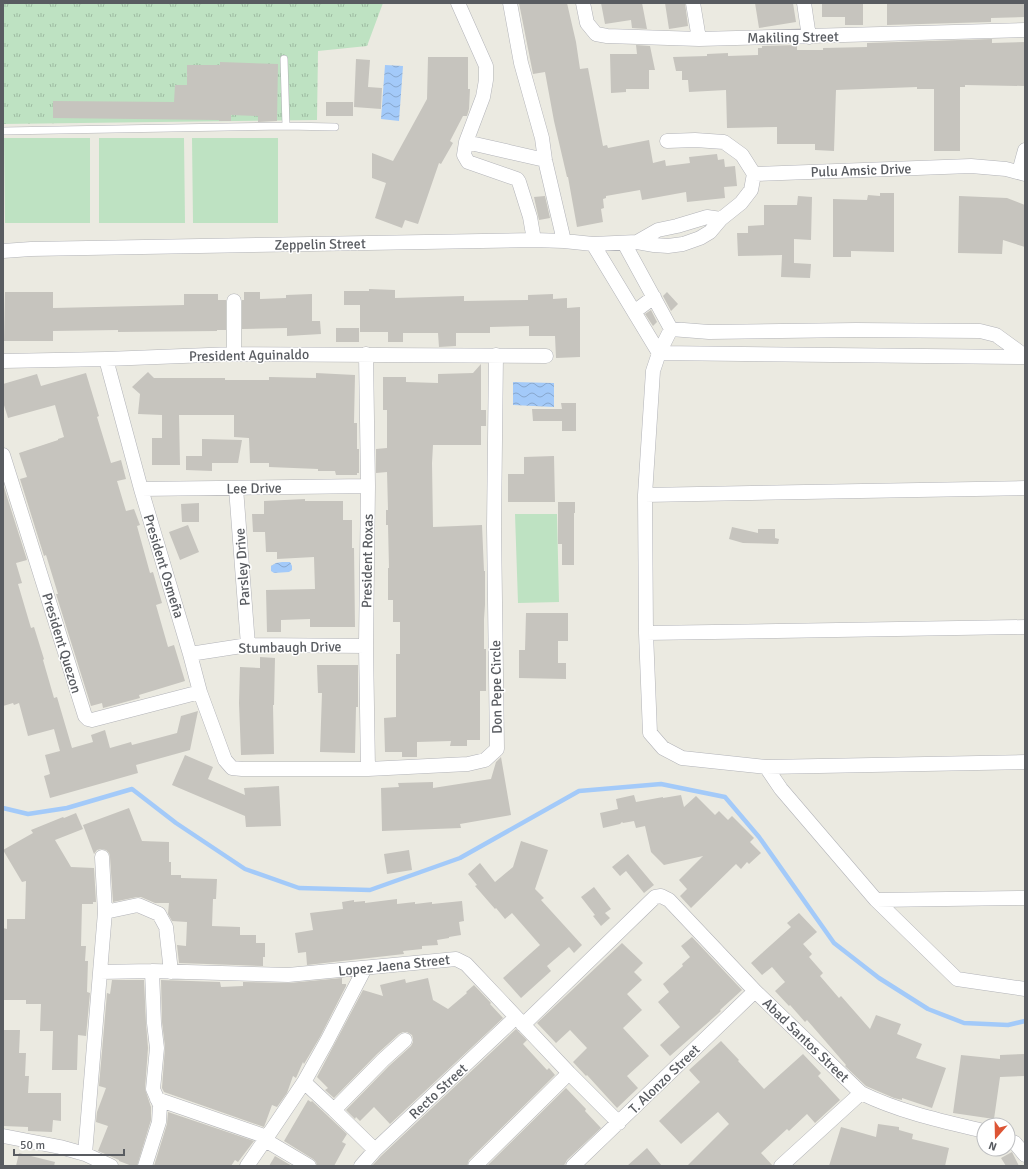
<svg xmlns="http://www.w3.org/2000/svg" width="1028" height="1169" font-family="Signika,sans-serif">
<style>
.grass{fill:url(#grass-tufts)}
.pitch{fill:#bee2c2}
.water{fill:url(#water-waves)}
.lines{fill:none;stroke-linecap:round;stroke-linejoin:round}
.stream{stroke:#a3caf9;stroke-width:4.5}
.building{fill:#c6c4be}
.service-casing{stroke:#b2b3b8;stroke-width:8}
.minor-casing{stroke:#b2b3b8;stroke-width:15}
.service{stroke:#fff;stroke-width:7}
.minor{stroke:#fff;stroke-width:14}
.labels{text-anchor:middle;stroke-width:3;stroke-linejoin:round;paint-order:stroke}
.street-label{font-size:14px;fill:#595c61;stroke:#fff}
</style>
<defs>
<pattern id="grass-tufts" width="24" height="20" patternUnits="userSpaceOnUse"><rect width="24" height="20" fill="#bee2c2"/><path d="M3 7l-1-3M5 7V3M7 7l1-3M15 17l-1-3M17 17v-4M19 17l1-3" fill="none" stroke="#9dbaa1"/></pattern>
<pattern id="water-waves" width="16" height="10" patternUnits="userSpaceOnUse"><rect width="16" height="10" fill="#a3caf9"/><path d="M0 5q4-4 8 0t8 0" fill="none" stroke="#88a7cd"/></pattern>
</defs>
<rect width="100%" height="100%" fill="#ebeae1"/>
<path class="grass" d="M3,3H383L367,46L318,51L317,120L3,124Z"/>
<path class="pitch" d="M4,138H90V223H5Z
M99,138H184L185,223H99Z
M192,138H278V223H193Z
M515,514H557L559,602L518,603Z"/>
<path class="water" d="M385,65L403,66L399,121L381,119Z
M513,382L554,383V407L513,405Z
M282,562H290L292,566V570L289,572L274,573L271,571V566L276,563Z"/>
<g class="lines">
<path class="stream" d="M3,808L28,814L67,808L132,789L176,823L245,869L299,888L370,890L460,858L579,791L661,784L725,797L759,837L834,943L879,978L928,1009L964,1023L1008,1025L1025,1021"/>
</g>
<path class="building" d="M519,3H567L576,42L580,69L588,68L603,146L607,145L608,148L649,140L653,163L665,160L666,166L690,163L689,157L717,154L718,160L724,159L725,167L735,166L737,186L724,187L725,198L687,202L686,192L642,200L640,190L606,196V198L603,199L604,208L601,209L603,222L577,227L568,177H567L554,121L545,72L533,74Z
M601,3H642L647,29L632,28L631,20L605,24Z
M665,3H685L688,26L669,29Z
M755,3H793L796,22L759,28Z
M822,3H863V25H845V17H822Z
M887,3H1025V17L991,18V22L887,25Z
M992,39V43L1025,42V86L965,85V87H960V151H934V89H917V87L836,90L834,151L815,150V144H777V127L727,128L726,90L689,92L688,80H682V71H676L673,57L707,56V54L728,53V56L758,55V48H762V46L797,45V50H823V48L867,47V43Z
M636,45L650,46L655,70H649V89H626V92L611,93L610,54H637Z
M428,57H468V89H470L469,109L467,116H463L450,141L453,143L441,164L439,163L418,224L405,220L402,228L375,218L386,183L372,178V153L393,161L427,99Z
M356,59L370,60L368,87L382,88L381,109L354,107Z
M220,62L278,64L277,121L258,122V116L231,115V121H219V120L53,118V101L174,102L175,85H187V65H220Z
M326,102H353V116H326Z
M880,193H894V252L851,251V257H833V199L867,200L868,195L880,196Z
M545,196L550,218L539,220L534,197Z
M798,196L812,197L811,240L794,239V263L811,264L810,278L781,277L782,255L738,256L737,233H748V226L764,225V205H797Z
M959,196L1007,198L1025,205V247L1003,240L1002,254L958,253Z
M369,289L395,290V298L464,296V301L528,300V295L553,294V299L567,298V308L580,307V357L556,358L555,336H529V326L490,327V333H456V346L439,347L438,333H403V342H388V332H360V305H344V291H369Z
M5,292H53V308L184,305V294H218V300H226V330H217V331L118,332V330L53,331V341H4Z
M244,292H260V299L286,298V295L312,294V321H320L321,334L287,336V328L242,329V300H244Z
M667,292L678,304L671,311L663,296Z
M651,310L657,322L653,326L645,314Z
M336,328H359V342H336Z
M481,364V410H486V426H481V445H433L432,463L433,527L482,525L484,571H485V605L484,619V649H486V691H480V740H467V746H450L451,741L417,742V757H402V752H385L384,718L396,717V654H400V622H393V600H388V568H389L388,525H386V510H388L387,472L376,473V449L387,448V410H383V377H406V382L438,383V374L473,373Z
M148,372L154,378H225V380H269V377L316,378V373L355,375L354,423H357V449H359V473H357V475H336L335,471H318V469L269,467V463H250L249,438L234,437V415H179L180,465H152V438H162V415L138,414L140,394L132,387Z
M86,373L99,416L97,417L111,463L121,460L126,479L117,481L126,511L134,509L140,525L137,526L150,573L153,572L162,603L156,605L168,647L174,645L185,681L139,695L140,698L103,708L102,703L91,706L56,594H58L46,555L44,556L20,479L27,477L19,453L58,440V439L64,437L55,405L8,418L3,402V384L37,374L41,386Z
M561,403H576V431H562V421H533L532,409H562Z
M202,439L242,440L238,463H212V471L186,470V456H202Z
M554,456L555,502H508V474H524V457Z
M3,484L27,560L16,563L22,583L18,584L31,628L34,627L44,659L43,660L54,698L57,697L72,748L93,742L91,735L105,730L110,748L131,742L132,745L177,733L181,716L198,711L190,750L136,765L138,773L50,798L44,776L50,774L45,755L60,751L54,729L28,736L19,703L14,705L13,703L3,706Z
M305,499V501H343V520H352V548H354L355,627H310V619L281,620V632H267L266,590L315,589L314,557L277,559V552H266L265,532H253L252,514H264V501Z
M558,502H575V513H574V565H562V544H558Z
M199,503V522H182L181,504Z
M188,525L199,552L180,560L169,532Z
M732,527L758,533V529H775V538L779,539L778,544L743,543L729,539Z
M526,613H568V641H558V663H566V679L519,678V650H525Z
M260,657L275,658L274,705H273L274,754L241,755L239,703L240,667L260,668Z
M317,665H358V707H356L355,753L320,752L322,693H318Z
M185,755L213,767L208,779L245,795L244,788L279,786L281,826L246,827L245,816L172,785Z
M501,757L511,815L460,824L461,828L382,831L381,788L399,787L398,783L433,782V788L491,779L496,762Z
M634,795L636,802L663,797V798L681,795L684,807L696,796L715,815L719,811L728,820L732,816L754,838L750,842L761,853L749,864L747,862L741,869L736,864L691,908L680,896L687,889L679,880L703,856L664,865L651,852L645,826L636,828L634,821L623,823L622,822L620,824L603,828L600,813L618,809L616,799Z
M129,808L142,841L169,842V862H171V875H181V878L217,879L216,899H213L212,926L240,927V935H256V943H265V957H263V966L179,963L177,945L186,946L187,922L172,921L168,914L169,903H155L141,897H137L113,902L110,857L109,853L106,850L101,849L97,850L94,854L83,825Z
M76,813L83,829L55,840L71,867L94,868L96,902H93V904H82L81,946H86L85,961H88L87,992L90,993L86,1036L78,1035L77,1070H52L53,1031H40L41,1004H26V1000H3V928L7,929V919H25L26,881L22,882L3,850L33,833L31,830L63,817L64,818Z
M521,841L548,850L535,889L544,898L541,900L582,945L574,953L569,947L547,966L551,971L521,998L503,978L540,945L512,913L505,919L496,908L495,909L475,886L477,885L468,874L480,863L495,882L513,867Z
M409,850L412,870L387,874L384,854Z
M628,854L654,885L644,893L626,871L620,876L612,867Z
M594,887L611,909L605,913L610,918L601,926L593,916L595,915L581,897Z
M397,899V904L415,902V904L432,902V904L462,901L464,921L459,922L461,935L449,937V938L437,940L438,945L422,946V949L403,951L404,954L351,960L307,965L306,952L298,953L295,933L313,930L310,913L343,909L342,902L354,900V902L365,901V903Z
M799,913L817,932L803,944L812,954L809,957L823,973L820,976L839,998L841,996L870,1029L876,1015L901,1024L897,1034L922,1044L916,1058L946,1068L932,1108L902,1098V1100L894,1098L866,1086L847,1068L845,1066L846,1065L807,1020L805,1022L790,1005L789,1006L775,991L785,982L772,967L762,975L751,963L791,927L787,923Z
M692,937L742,990L720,1010L721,1011L670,1056L660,1045L680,1027L658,1002L669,992L663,984L683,966L682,964L690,957L681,946Z
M622,943L643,963L634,972L642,980L627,994L642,1010L623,1028L649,1056L627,1076L638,1088L617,1108L587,1075L586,1076L573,1062L587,1048L570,1030L556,1043L537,1023Z
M342,978V984H346V986L320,1037L304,1064L303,1062L296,1078L293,1076L287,1093L277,1107L272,1105L264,1127L164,1092L162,1088L165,1047L162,1022L161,980L220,982L221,987L243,986V982L289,983Z
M428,978L433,1000L448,1009L467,993L466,992L474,985L491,1003L490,1004L503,1018L390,1124L374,1107L360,1121L356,1117L355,1119L346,1110L389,1066L411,1046L413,1042V1039L412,1035L407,1032H403L399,1034L377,1054L334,1098L325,1090L328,1088L317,1077L363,990L383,996L380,985L405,979L406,983Z
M112,980H144L146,1023L148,1048L145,1089L151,1107V1120L137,1166H132L119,1161V1160L98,1151L108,1126L96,1122L97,1112L106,1088L99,1086L107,993L110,994Z
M516,1029L527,1040L523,1044L547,1070L549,1068L555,1075L469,1160L467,1166H372L381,1156Z
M3,1030H20L19,1053H26L25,1076H29L28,1093H61V1121L53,1120L52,1132L28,1131V1127L3,1126Z
M721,1041L739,1060L738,1061L764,1089L803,1054L821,1073L818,1076L840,1100L815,1123L807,1114L789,1131L787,1129L761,1153L773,1166H687L729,1124L718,1112L681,1144L659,1121L700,1082L689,1070Z
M1025,1054V1076L1000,1077L994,1119L953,1113L961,1055L1000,1059V1055Z
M566,1088L586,1109L585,1111L601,1128L567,1160L565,1164L563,1166H487Z
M308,1100L311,1102L312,1101L347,1134L342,1142L346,1144L334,1166H317L316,1162L313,1159L284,1141Z
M168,1112L254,1141L238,1162L235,1160L231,1166H154L167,1124Z
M878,1124L899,1127V1130L913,1134L912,1139L949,1148L945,1166H829L841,1127L876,1137Z
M647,1148L662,1166H627Z
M1012,1152L1019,1166H1006L1001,1158Z
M19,1153L55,1162L54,1166H16Z
M275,1156L292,1166H269Z"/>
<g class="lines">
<defs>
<path id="service" d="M284,59L286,126
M3,131L286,126L335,127"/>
<path id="minor" d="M458,3L486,66V80L483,97L466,142L464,155L468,162L517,179L519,182L530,217L534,240
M510,3L521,63L542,138L545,160L564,241
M583,3L587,23L596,34L607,36L699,39L1025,30
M693,3L699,39
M804,3L809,37
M667,141L695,140L724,142L742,155L754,174
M466,142L545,160
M1019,172L1025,150
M637,242L658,230L677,226L707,217L721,219
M624,243L671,329L709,332L856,330L980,331L996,335L1025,356
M593,244L659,353L1025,357
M3,251L31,249L534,240L564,241L593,244L637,242L654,245L668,246L683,244L700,238L710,232L721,219L741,203L751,190L754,174L971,166L1006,169L1025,174
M634,312L654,297
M671,329L659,353L653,371L645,495L646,633L650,733L663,748L682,758L766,767L1025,762
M234,354V301
M366,354L368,486L366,646L368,769
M106,359L141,489L190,654L200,692L225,760L232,768L242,769H368L468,764L485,760L497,749L494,527L496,355
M3,361L106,359L234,354L546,356
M3,455L85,716L88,719L92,720L200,692
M236,488L248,645
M141,489L368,486
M645,495L1025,488
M646,633L1025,627
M190,654L248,645L366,646
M766,767L781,789L876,900L957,979L1025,989
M876,900L1025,898
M105,912L138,905L159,914L166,927L171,972
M100,972L152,971L288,975L456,959L466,964L569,1073L619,1123
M523,1025L655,897L661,896L669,900L755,991L861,1093C900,1112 942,1121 984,1131
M304,1082L334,1110L375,1150
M157,1099L267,1137L304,1082L327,1041L365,968
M334,1110L383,1060L405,1040
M3,1136L60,1147L85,1154L111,1166
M265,1140L309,1166
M1008,1140L1015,1143L1025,1155
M85,1154L105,912L102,857
M145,1166L159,1122L160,1105L153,1089L157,1048L154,1023L152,971
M247,1166L267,1137
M361,1166L375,1150L516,1017
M475,1166L569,1073
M573,1166L755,991
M781,1166L861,1093"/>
</defs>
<use href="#service" class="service-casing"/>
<use href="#minor" class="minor-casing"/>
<use href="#service" class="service"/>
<use href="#minor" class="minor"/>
</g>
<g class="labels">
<g class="street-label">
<text transform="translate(793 37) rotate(-1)" y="5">Makiling Street</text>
<text transform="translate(861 170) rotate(-2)" y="5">Pulu Amsic Drive</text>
<text transform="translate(320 244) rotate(-1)" y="5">Zeppelin Street</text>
<text transform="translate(249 355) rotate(-1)" y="5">President Aguinaldo</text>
<text transform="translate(254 488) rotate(-1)" y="5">Lee Drive</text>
<text transform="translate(367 561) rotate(-89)" y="5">President Roxas</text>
<text transform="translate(164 566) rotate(73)" y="5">President Osmeña</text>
<text transform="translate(242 567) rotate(-94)" y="5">Parsley Drive</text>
<text transform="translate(62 643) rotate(73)" y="5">President Quezon</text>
<text transform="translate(290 647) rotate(-1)" y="5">Stumbaugh Drive</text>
<text transform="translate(496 687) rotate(-91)" y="5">Don Pepe Circle</text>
<text transform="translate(394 965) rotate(-6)" y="5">Lopez Jaena Street</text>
<text transform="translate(806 1040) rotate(44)" y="5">Abad Santos Street</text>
<text transform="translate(664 1079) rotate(-44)" y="5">T. Alonzo Street</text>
<text transform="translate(438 1091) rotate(-43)" y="5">Recto Street</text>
</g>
</g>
<rect width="1028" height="1169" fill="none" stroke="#595c61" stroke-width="8"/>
<g transform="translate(996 1137) rotate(200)"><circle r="19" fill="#ffffff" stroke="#bdbec0"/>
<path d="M0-3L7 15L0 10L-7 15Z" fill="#dd5535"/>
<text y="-6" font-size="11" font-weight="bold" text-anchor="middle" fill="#595c61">N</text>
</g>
<path d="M14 1149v6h110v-6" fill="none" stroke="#595c61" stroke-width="2"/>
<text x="20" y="1149" font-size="12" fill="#595c61" stroke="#ffffff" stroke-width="3" paint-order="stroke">50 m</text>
</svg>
